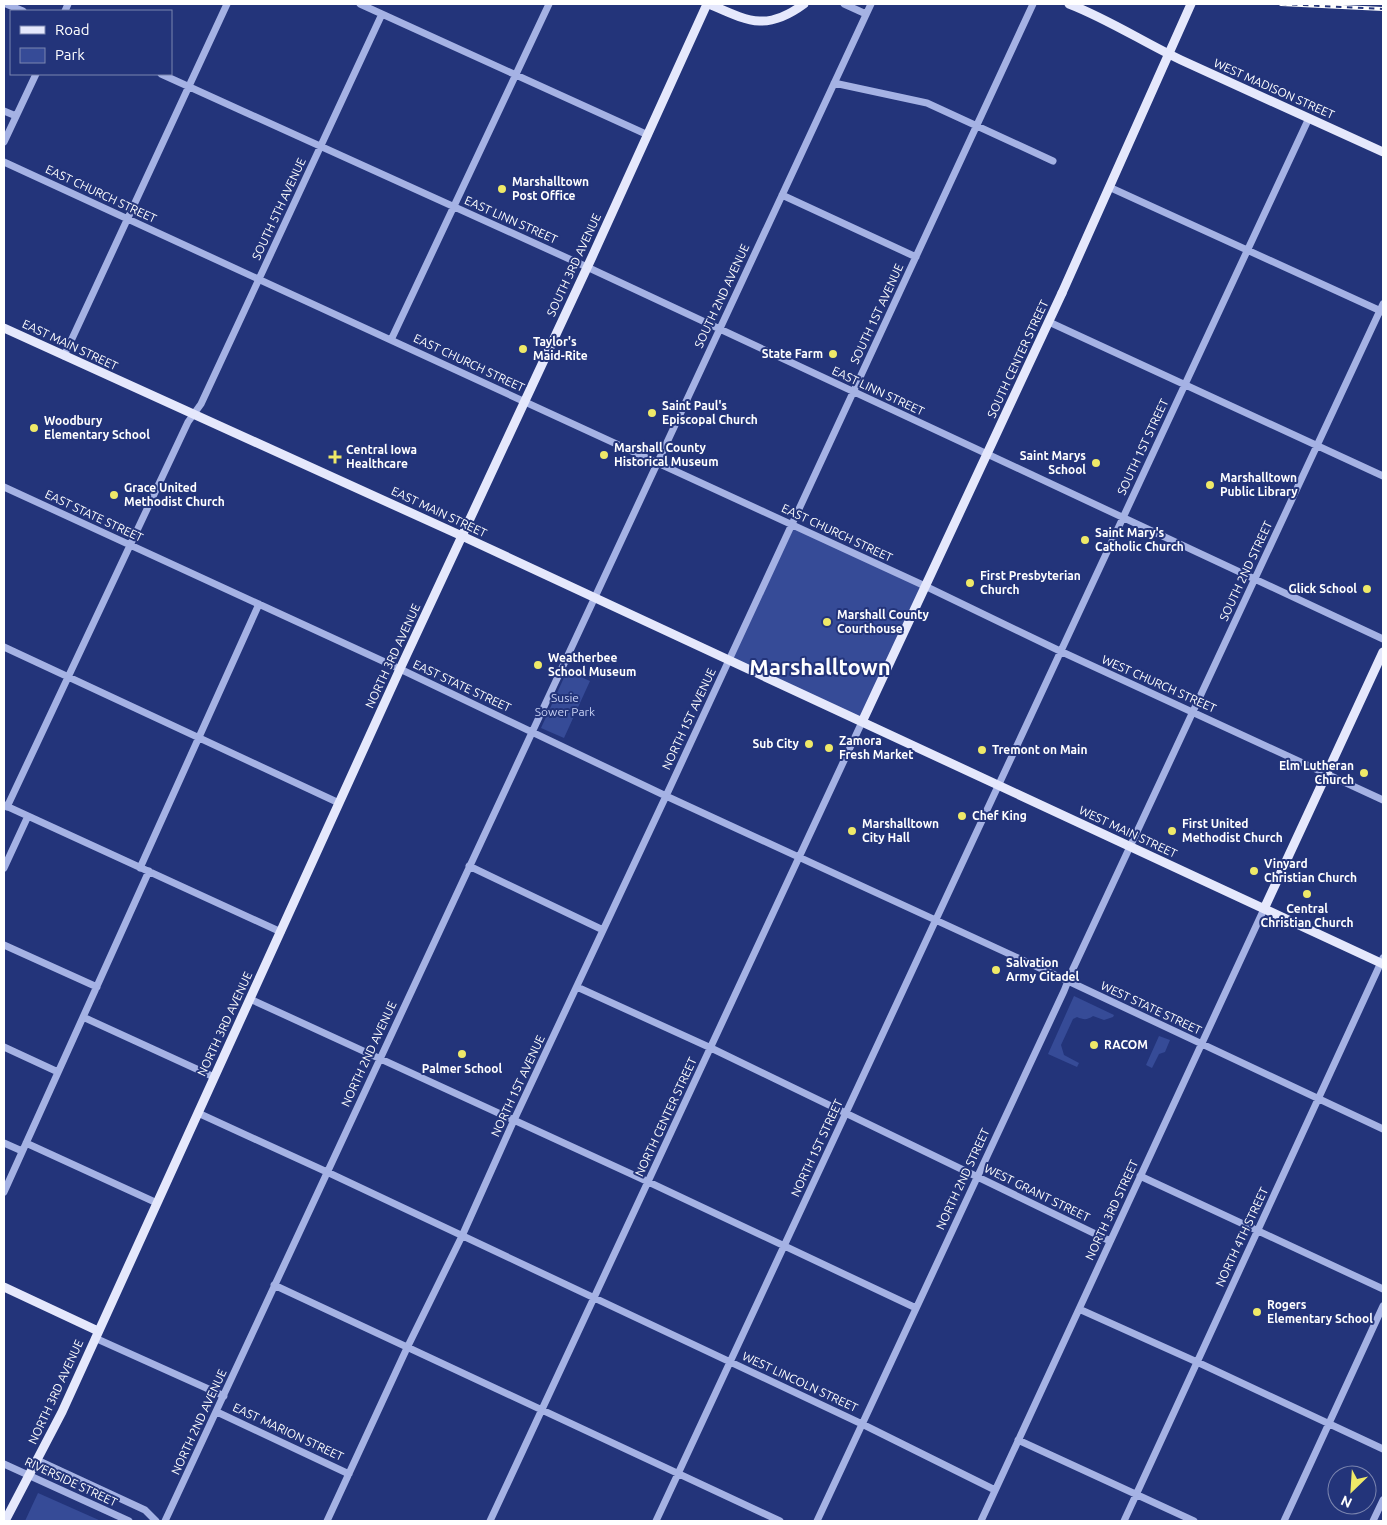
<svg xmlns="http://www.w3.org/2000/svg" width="1387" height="1525" font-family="Ubuntu,sans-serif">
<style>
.green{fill:#364b97}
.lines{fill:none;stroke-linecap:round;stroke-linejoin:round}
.minor{stroke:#a5b2e4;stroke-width:7}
.major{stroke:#e5e8fc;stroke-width:9}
.rail-casing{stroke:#fff;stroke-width:4}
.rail{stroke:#23347a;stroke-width:2;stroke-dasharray:5.5;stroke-linecap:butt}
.major-bridge{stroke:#e5e8fc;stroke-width:9}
.poi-dot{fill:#efe968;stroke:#23347a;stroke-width:2}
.labels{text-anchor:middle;stroke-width:4;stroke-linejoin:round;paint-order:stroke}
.street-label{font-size:12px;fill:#fff;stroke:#23347a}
.poi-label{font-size:12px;font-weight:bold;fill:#fff;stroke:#23347a;text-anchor:start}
.park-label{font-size:12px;fill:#c8d1f4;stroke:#23347a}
.town-label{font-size:22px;font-weight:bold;fill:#fff;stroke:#23347a}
</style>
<rect width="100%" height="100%" fill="#23347a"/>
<path class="green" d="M791,525L925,586L862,722L729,660Z
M567,671L590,681L564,738L541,728Z
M1074,996L1114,1015L1113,1017L1104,1020L1093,1016C1087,1020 1084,1020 1077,1017L1073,1019L1061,1045L1064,1055L1079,1063L1077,1067L1048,1054Z
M1159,1036L1170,1040L1165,1052L1159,1054L1152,1068L1146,1065Z
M38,1493L101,1521H25Z"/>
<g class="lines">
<path class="minor" d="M6,4L23,11
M360,4L648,135
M844,4L866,14
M65,11L68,4
M161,74L587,267L1383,639
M834,83L927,103L1053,161
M4,111L16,116
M4,142L36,74
M4,162L925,586L1060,651L1383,800
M1109,187L1383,312
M782,195L916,257
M1049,322L1383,476
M391,340L549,4
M64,356L227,4
M4,487L400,669L666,796L1068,981L1383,1129
M4,647L339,803
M4,805L281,932
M7,807L188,422L201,404L382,14
M469,866L603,930
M4,868L28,816
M140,868L259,604
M4,945L97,987
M577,987L711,1048L1110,1241
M250,999L640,1178L916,1308
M83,1017L214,1077
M4,1047L58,1072
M198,1113L327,1172L862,1424L995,1490
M4,1143L22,1151
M26,1143L157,1203
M1140,1176L1383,1289
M4,1192L149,871
M274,1285L780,1521
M1079,1309L1197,1362L1383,1449
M95,1338L224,1396
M217,1412L349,1474
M1018,1440L1194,1521
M37,1460L145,1510L156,1521
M4,1464L129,1521
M165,1521L871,4
M327,1521L407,1348L462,1236L514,1120L666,796L1033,4
M490,1521L862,722
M656,1521L1309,118
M817,1521L1064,991L1072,971L1383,304
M981,1521L1264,909
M1124,1521L1383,958
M1284,1521L1383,1306
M1373,1521L1383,1500"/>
<path class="major" d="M709,4C748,21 766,32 804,4
M1069,4C1108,19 1143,42 1181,60L1383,152
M4,328L462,536L1383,964
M862,722L1062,293
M1264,909L1383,652
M4,1287L98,1331
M5,1521L62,1412L400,669L592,257L707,4"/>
<defs>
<path id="rail" d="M1281,4L1383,9"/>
</defs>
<use href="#rail" class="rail-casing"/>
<use href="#rail" class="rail"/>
<path class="major-bridge" d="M1062,293L1191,4"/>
</g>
<g class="poi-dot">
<circle cx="502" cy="189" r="5"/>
<circle cx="523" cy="349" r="5"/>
<circle cx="833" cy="354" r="5"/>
<circle cx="652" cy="413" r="5"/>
<circle cx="34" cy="428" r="5"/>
<circle cx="604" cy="455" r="5"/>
<path d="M332.5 449.5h5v5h5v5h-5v5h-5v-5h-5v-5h5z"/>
<circle cx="1096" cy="463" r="5"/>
<circle cx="1210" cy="485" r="5"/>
<circle cx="114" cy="495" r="5"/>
<circle cx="1085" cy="540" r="5"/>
<circle cx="970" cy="583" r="5"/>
<circle cx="1367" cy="589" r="5"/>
<circle cx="827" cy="622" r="5"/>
<circle cx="538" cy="665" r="5"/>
<circle cx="809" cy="744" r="5"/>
<circle cx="829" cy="748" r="5"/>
<circle cx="982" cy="750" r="5"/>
<circle cx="1364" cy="773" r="5"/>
<circle cx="962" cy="816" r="5"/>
<circle cx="852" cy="831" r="5"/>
<circle cx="1172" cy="831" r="5"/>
<circle cx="1254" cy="871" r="5"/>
<circle cx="1307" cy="894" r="5"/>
<circle cx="996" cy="970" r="5"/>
<circle cx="1094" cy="1045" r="5"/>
<circle cx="462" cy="1054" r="5"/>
<circle cx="1257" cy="1312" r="5"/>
</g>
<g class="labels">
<g class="street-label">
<text transform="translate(1274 89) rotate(24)" y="4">WEST MADISON STREET</text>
<text transform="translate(101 194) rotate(25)" y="4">EAST CHURCH STREET</text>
<text transform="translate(279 209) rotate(-65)" y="4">SOUTH 5TH AVENUE</text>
<text transform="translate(511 220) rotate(24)" y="4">EAST LINN STREET</text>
<text transform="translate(574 265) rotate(-65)" y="4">SOUTH 3RD AVENUE</text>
<text transform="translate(722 296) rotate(-65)" y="4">SOUTH 2ND AVENUE</text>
<text transform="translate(877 314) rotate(-65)" y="4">SOUTH 1ST AVENUE</text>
<text transform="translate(70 345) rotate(25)" y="4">EAST MAIN STREET</text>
<text transform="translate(1018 359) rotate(-65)" y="4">SOUTH CENTER STREET</text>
<text transform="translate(469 363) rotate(25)" y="4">EAST CHURCH STREET</text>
<text transform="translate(878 391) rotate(25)" y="4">EAST LINN STREET</text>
<text transform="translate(1143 447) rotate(-65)" y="4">SOUTH 1ST STREET</text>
<text transform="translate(439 512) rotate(25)" y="4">EAST MAIN STREET</text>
<text transform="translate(94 516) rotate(25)" y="4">EAST STATE STREET</text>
<text transform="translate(837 533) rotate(25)" y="4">EAST CHURCH STREET</text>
<text transform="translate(1246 571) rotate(-65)" y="4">SOUTH 2ND STREET</text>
<text transform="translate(393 656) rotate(-65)" y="4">NORTH 3RD AVENUE</text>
<text transform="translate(1159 684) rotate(24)" y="4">WEST CHURCH STREET</text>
<text transform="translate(462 686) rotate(25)" y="4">EAST STATE STREET</text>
<text transform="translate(689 719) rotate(-65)" y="4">NORTH 1ST AVENUE</text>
<text transform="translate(1128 832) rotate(25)" y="4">WEST MAIN STREET</text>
<text transform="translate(1151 1008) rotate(25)" y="4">WEST STATE STREET</text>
<text transform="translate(225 1024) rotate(-65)" y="4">NORTH 3RD AVENUE</text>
<text transform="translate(369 1054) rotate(-65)" y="4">NORTH 2ND AVENUE</text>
<text transform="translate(518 1086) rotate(-65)" y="4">NORTH 1ST AVENUE</text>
<text transform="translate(666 1117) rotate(-65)" y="4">NORTH CENTER STREET</text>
<text transform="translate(817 1148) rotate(-65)" y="4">NORTH 1ST STREET</text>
<text transform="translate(963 1179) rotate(-65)" y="4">NORTH 2ND STREET</text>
<text transform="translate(1037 1193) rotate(26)" y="4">WEST GRANT STREET</text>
<text transform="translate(1112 1210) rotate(-65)" y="4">NORTH 3RD STREET</text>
<text transform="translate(1242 1237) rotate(-65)" y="4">NORTH 4TH STREET</text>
<text transform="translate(800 1382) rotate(25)" y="4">WEST LINCOLN STREET</text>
<text transform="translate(56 1392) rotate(-65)" y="4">NORTH 3RD AVENUE</text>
<text transform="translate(199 1422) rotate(-65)" y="4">NORTH 2ND AVENUE</text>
<text transform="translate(288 1432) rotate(25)" y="4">EAST MARION STREET</text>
<text transform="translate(71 1482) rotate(25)" y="4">RIVERSIDE STREET</text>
</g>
<g class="poi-label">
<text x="512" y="186">Marshalltown<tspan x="512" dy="14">Post Office</tspan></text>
<text x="533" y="346">Taylor's<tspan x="533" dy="14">Maid-Rite</tspan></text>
<text x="823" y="358" text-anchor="end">State Farm</text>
<text x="662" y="410">Saint Paul's<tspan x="662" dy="14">Episcopal Church</tspan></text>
<text x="44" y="425">Woodbury<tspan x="44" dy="14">Elementary School</tspan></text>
<text x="614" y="452">Marshall County<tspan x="614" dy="14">Historical Museum</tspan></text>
<text x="346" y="454">Central Iowa<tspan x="346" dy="14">Healthcare</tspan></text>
<text x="1086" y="460" text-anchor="end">Saint Marys<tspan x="1086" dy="14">School</tspan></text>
<text x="1220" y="482">Marshalltown<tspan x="1220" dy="14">Public Library</tspan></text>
<text x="124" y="492">Grace United<tspan x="124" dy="14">Methodist Church</tspan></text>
<text x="1095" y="537">Saint Mary's<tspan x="1095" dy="14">Catholic Church</tspan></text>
<text x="980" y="580">First Presbyterian<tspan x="980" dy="14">Church</tspan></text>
<text x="1357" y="593" text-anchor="end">Glick School</text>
<text x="837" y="619">Marshall County<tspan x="837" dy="14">Courthouse</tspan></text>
<text x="548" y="662">Weatherbee<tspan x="548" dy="14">School Museum</tspan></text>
<text x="839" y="745">Zamora<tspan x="839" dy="14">Fresh Market</tspan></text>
<text x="799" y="748" text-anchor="end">Sub City</text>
<text x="992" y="754">Tremont on Main</text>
<text x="1354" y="770" text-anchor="end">Elm Lutheran<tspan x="1354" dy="14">Church</tspan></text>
<text x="972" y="820">Chef King</text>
<text x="862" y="828">Marshalltown<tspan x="862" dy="14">City Hall</tspan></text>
<text x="1182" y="828">First United<tspan x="1182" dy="14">Methodist Church</tspan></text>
<text x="1264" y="868">Vinyard<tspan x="1264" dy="14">Christian Church</tspan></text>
<text x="1307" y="913" text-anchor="middle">Central<tspan x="1307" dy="14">Christian Church</tspan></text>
<text x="1006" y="967">Salvation<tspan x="1006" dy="14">Army Citadel</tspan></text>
<text x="1104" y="1049">RACOM</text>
<text x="462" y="1073" text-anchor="middle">Palmer School</text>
<text x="1267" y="1309">Rogers<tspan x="1267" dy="14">Elementary School</tspan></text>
</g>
<g class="park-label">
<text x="565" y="702">Susie<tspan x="565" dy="14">Sower Park</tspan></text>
</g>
<g class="town-label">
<text x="820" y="675">Marshalltown</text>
</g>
</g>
<rect width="1387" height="1525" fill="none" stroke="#ffffff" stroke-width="10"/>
<rect x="10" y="10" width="162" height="65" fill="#23347a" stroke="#7b85af"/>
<rect x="20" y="26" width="25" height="8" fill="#e5e8fc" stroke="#7b85af"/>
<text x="55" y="35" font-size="15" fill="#ffffff">Road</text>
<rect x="20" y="48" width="25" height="15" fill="#364b97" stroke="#7b85af"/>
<text x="55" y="60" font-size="15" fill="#ffffff">Park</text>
<g transform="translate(1352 1490) rotate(205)"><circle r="24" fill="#23347a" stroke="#7b85af"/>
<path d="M0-4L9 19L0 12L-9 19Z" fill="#efe968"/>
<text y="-8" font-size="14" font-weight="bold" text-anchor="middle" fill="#ffffff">N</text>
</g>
</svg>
